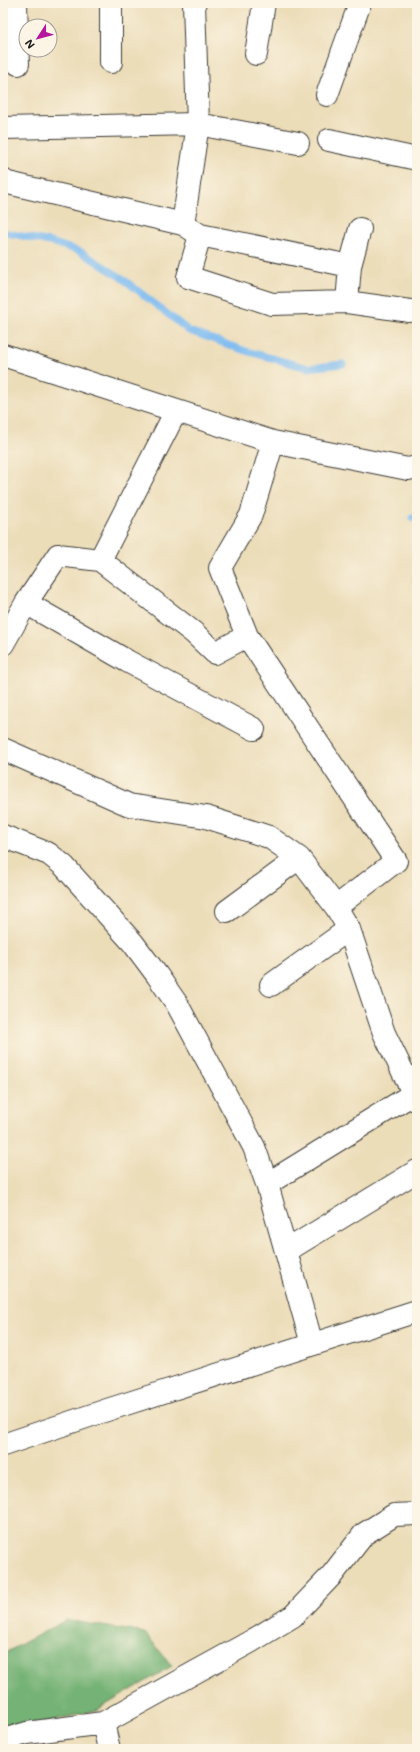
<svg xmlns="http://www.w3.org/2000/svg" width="420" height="1752" font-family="Mali,sans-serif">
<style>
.forest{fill:#74b274;stroke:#486748}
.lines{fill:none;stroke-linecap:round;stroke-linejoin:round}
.stream{stroke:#7dbbf1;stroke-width:7}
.minor-casing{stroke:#3b3934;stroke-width:24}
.minor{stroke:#fff;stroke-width:22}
</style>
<rect width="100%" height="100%" fill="#fcf5e5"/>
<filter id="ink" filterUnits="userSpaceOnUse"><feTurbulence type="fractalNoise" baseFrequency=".025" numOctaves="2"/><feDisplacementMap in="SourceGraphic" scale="8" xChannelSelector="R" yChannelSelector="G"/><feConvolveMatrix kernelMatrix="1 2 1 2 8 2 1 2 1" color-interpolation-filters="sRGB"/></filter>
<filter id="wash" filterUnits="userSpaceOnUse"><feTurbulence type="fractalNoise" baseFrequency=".012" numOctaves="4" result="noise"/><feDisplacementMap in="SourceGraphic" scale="16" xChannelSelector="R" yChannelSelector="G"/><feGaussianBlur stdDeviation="0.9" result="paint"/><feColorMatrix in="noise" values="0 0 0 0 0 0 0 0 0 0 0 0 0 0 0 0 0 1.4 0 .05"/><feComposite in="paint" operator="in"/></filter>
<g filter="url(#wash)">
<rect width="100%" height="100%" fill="#ecddb9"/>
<path class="forest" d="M66,1620L145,1633L172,1666L97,1710L3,1732V1654Z"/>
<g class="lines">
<path class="stream" d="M3,232L54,243L81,252L122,278L189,331L246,351L308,368L343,364
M412,518L417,519"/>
</g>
</g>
<g filter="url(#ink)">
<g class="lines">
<defs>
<path id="minor" d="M16,3L18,64
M111,3V62
M256,54L264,3
M327,95L360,3
M3,128L198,124L298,143
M329,140L417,159
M3,180L4,182L183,224L200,235L350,266
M183,224L198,124L194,3
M200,235L188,277L272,304L347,302L410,311
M347,302L350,266L360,229
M3,355L273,442L408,469L417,467
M273,442L251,515L220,568L247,636L396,861L336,907
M100,560L194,633L215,653L247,636
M26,603L127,661L254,729
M3,644L26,603L58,555L100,560L176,411
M3,749L129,805L206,817L269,837L299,858L336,907L349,929L384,1033L417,1101
M3,836L49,854L64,866L133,943L157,975L177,1004L254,1147L267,1184L312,1344
M227,911L299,858
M271,985L349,929
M267,1184L413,1094
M286,1251L417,1171
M3,1445L107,1410L417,1311
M3,1740L27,1733L103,1723
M109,1749L103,1723L250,1642L293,1616L332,1575L364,1534L394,1515L417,1514"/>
</defs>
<use href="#minor" class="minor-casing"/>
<use href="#minor" class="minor"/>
</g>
</g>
<rect width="420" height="1752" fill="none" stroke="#fcf5e5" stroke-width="16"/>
<g transform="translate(38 38) rotate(234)"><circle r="19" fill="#fcf5e5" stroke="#a29e95"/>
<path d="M0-3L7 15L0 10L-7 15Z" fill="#b5179e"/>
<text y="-6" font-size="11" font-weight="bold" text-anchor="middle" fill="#1c1c1c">N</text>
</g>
</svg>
